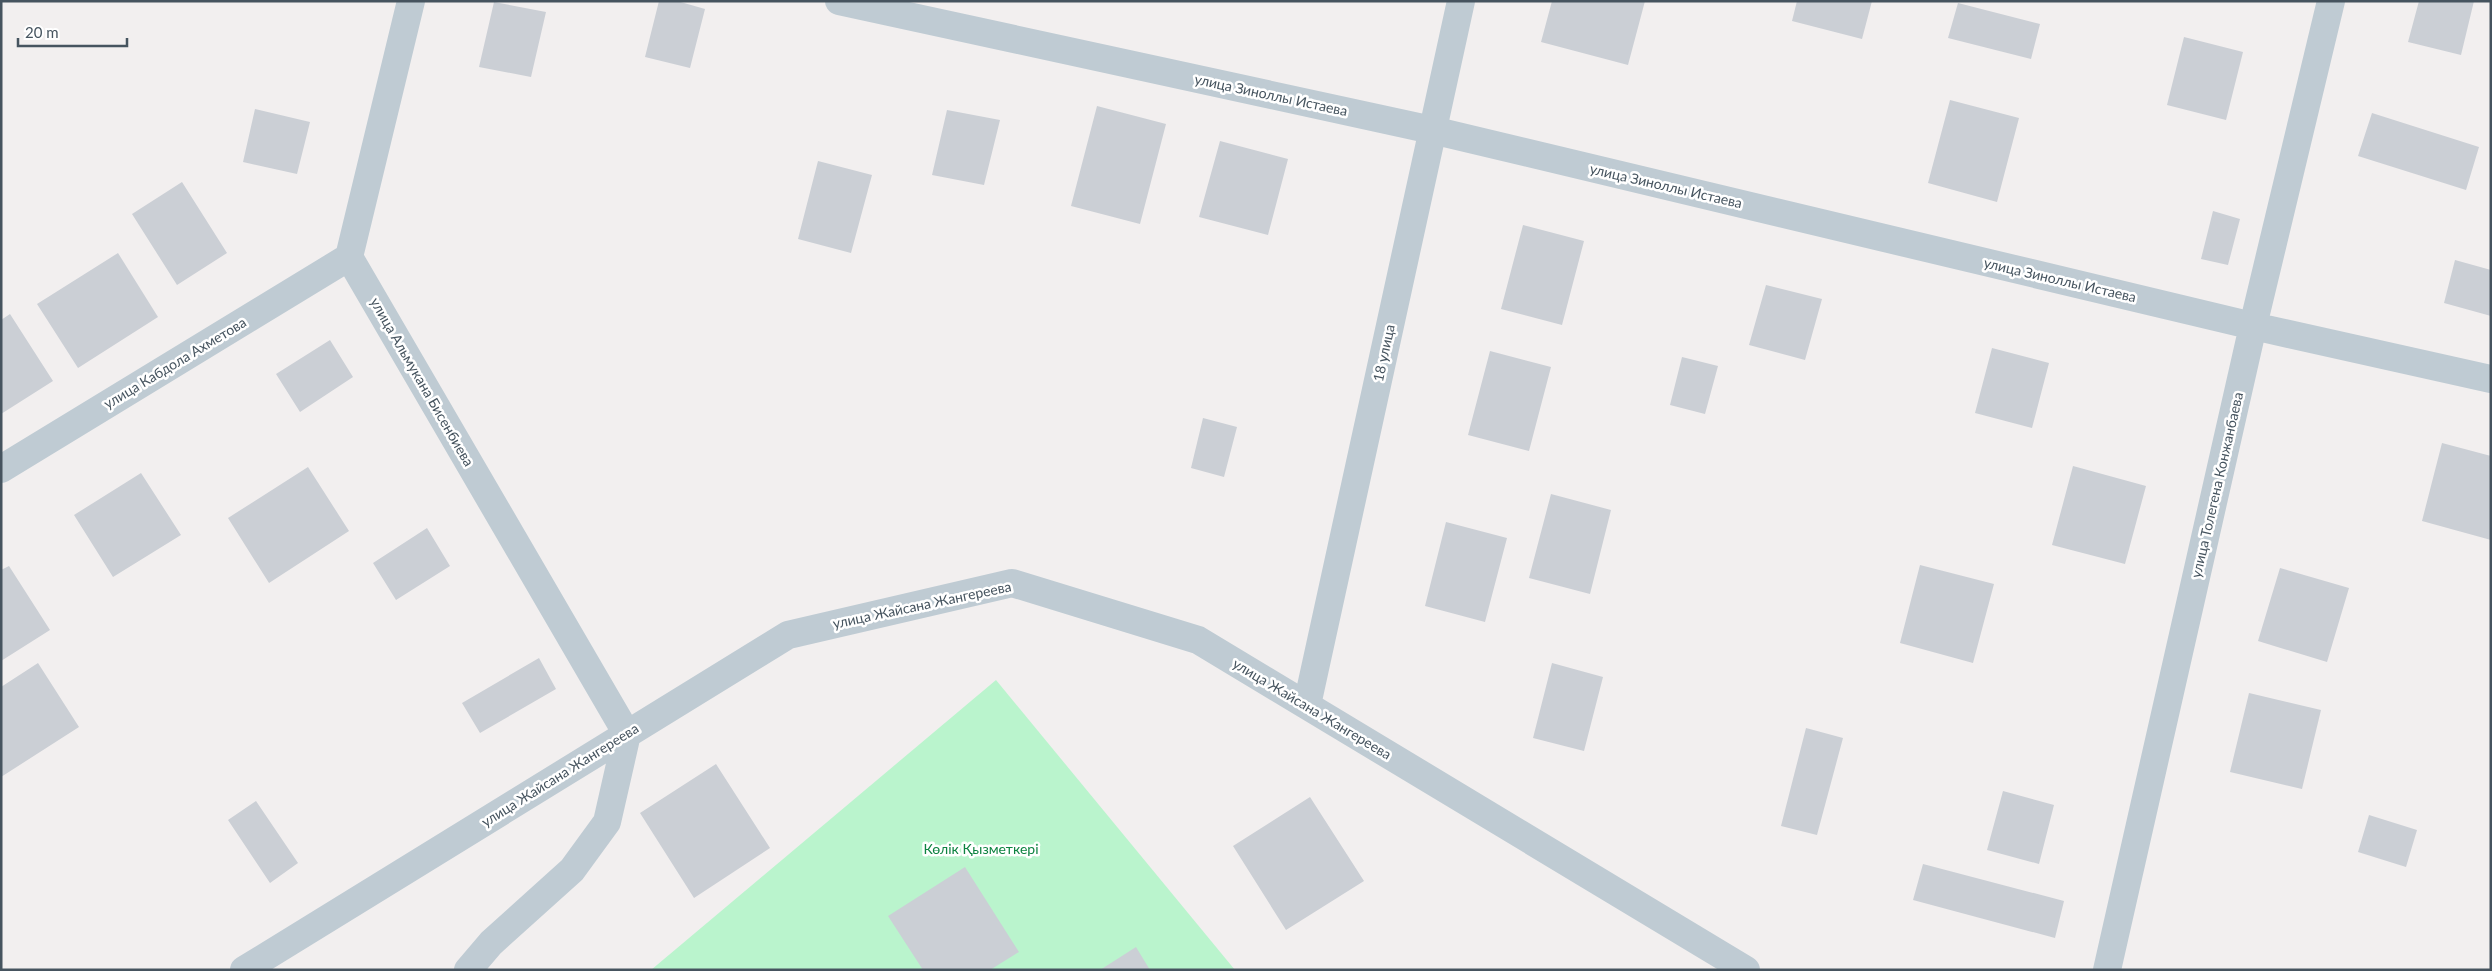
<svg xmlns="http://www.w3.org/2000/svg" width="2492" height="971" font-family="Lato,sans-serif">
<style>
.garden{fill:#baf4cd}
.building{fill:#cbcfd5}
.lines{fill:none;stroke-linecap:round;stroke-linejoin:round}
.street{stroke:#bfcbd3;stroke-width:28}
.labels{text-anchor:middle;stroke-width:5;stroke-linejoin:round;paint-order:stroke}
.street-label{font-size:14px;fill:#46545f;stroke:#fff}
.park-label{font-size:14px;fill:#0e8341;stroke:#fff}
</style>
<rect width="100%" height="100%" fill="#f2efef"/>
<path class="garden" d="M996,680L1235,970H651Z"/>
<path class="building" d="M659,1H677L705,9L690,68L645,57Z
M1552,1H1645L1628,65L1541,42Z
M1797,1H1872L1862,39L1792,21Z
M2419,1H2474L2461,55L2408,42Z
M494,2L546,12L531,77L479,67Z
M1958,3L2040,24L2031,59L1948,38Z
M2184,37L2243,52L2226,120L2167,105Z
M1950,100L2019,118L1997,202L1928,183Z
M1097,106L1166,124L1140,224L1071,206Z
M255,109L310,122L297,174L243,162Z
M947,110L1000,120L984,185L932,175Z
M2372,113L2479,147L2466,190L2358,156Z
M1220,141L1288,159L1268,235L1199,217Z
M818,161L872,175L851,253L798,239Z
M182,182L227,253L177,285L132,214Z
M2213,211L2240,219L2228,265L2201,259Z
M1523,225L1584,241L1562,325L1501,309Z
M118,253L158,317L78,368L37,304Z
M2455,260L2491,270V316L2444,303Z
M1766,285L1822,299L1805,360L1749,345Z
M10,314L53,381L1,414V320Z
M330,340L353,377L300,412L276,374Z
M1992,348L2049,363L2032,428L1975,413Z
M1490,351L1551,367L1529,451L1468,435Z
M1682,357L1718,366L1705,414L1670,405Z
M1203,418L1237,427L1224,477L1191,468Z
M2442,443L2491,456V540L2422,521Z
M2073,466L2146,486L2125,564L2052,545Z
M308,467L349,531L269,583L228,518Z
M141,473L181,535L113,577L74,515Z
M1551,494L1611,510L1590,594L1529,578Z
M1446,522L1507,538L1485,622L1425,606Z
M427,528L450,566L396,600L373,563Z
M1920,565L1994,584L1973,663L1900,643Z
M9,566L50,630L1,661V570Z
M2280,568L2349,588L2327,662L2258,641Z
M539,658L556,689L480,733L462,703Z
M38,663L79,727L1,777V687Z
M1552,663L1603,677L1584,751L1533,738Z
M2249,693L2321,710L2302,789L2230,772Z
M1806,728L1843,738L1817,835L1781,826Z
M716,764L770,848L694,898L640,813Z
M2003,791L2054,805L2039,864L1987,850Z
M1310,797L1364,881L1286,930L1233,846Z
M256,801L298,863L270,883L228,820Z
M2369,815L2417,830L2406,867L2358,852Z
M1923,864L2064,901L2055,938L1913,900Z
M965,867L1019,952L990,970H923L888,916Z
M1136,947L1150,970H1100Z"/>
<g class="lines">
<path class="street" d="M411,1L349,257L627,734L607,822L572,870L491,943L468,970
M839,1L1432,130L2253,326L2491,379
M1,469L349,257
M1307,705L1461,1
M244,970L788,635L1012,583L1198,640L1746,970
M2107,970L2253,326L2331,1"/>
</g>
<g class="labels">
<g class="street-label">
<text transform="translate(1271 95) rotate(12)" y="5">улица Зиноллы Истаева</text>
<text transform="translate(1666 186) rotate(13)" y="5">улица Зиноллы Истаева</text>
<text transform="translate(2060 280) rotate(13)" y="5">улица Зиноллы Истаева</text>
<text transform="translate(1384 353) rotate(-78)" y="5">18 улица</text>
<text transform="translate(175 363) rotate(-31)" y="5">улица Кабдола Ахметова</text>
<text transform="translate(422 382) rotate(60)" y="5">улица Альмукана Бисенбиева</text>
<text transform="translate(2217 485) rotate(-77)" y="5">улица Толегена Конжанбаева</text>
<text transform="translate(922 605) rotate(-12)" y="5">улица Жайсана Жангереева</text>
<text transform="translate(1312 709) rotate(31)" y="5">улица Жайсана Жангереева</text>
<text transform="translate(560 775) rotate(-32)" y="5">улица Жайсана Жангереева</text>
</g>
<g class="park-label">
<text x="981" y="854">Көлік Қызметкері</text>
</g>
</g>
<rect width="2492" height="971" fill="none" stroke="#46545f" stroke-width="5"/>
<path d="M18 38v8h109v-8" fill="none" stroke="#46545f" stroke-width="2.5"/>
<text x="25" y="38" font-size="15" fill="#46545f" stroke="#ffffff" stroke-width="4" paint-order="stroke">20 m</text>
</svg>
